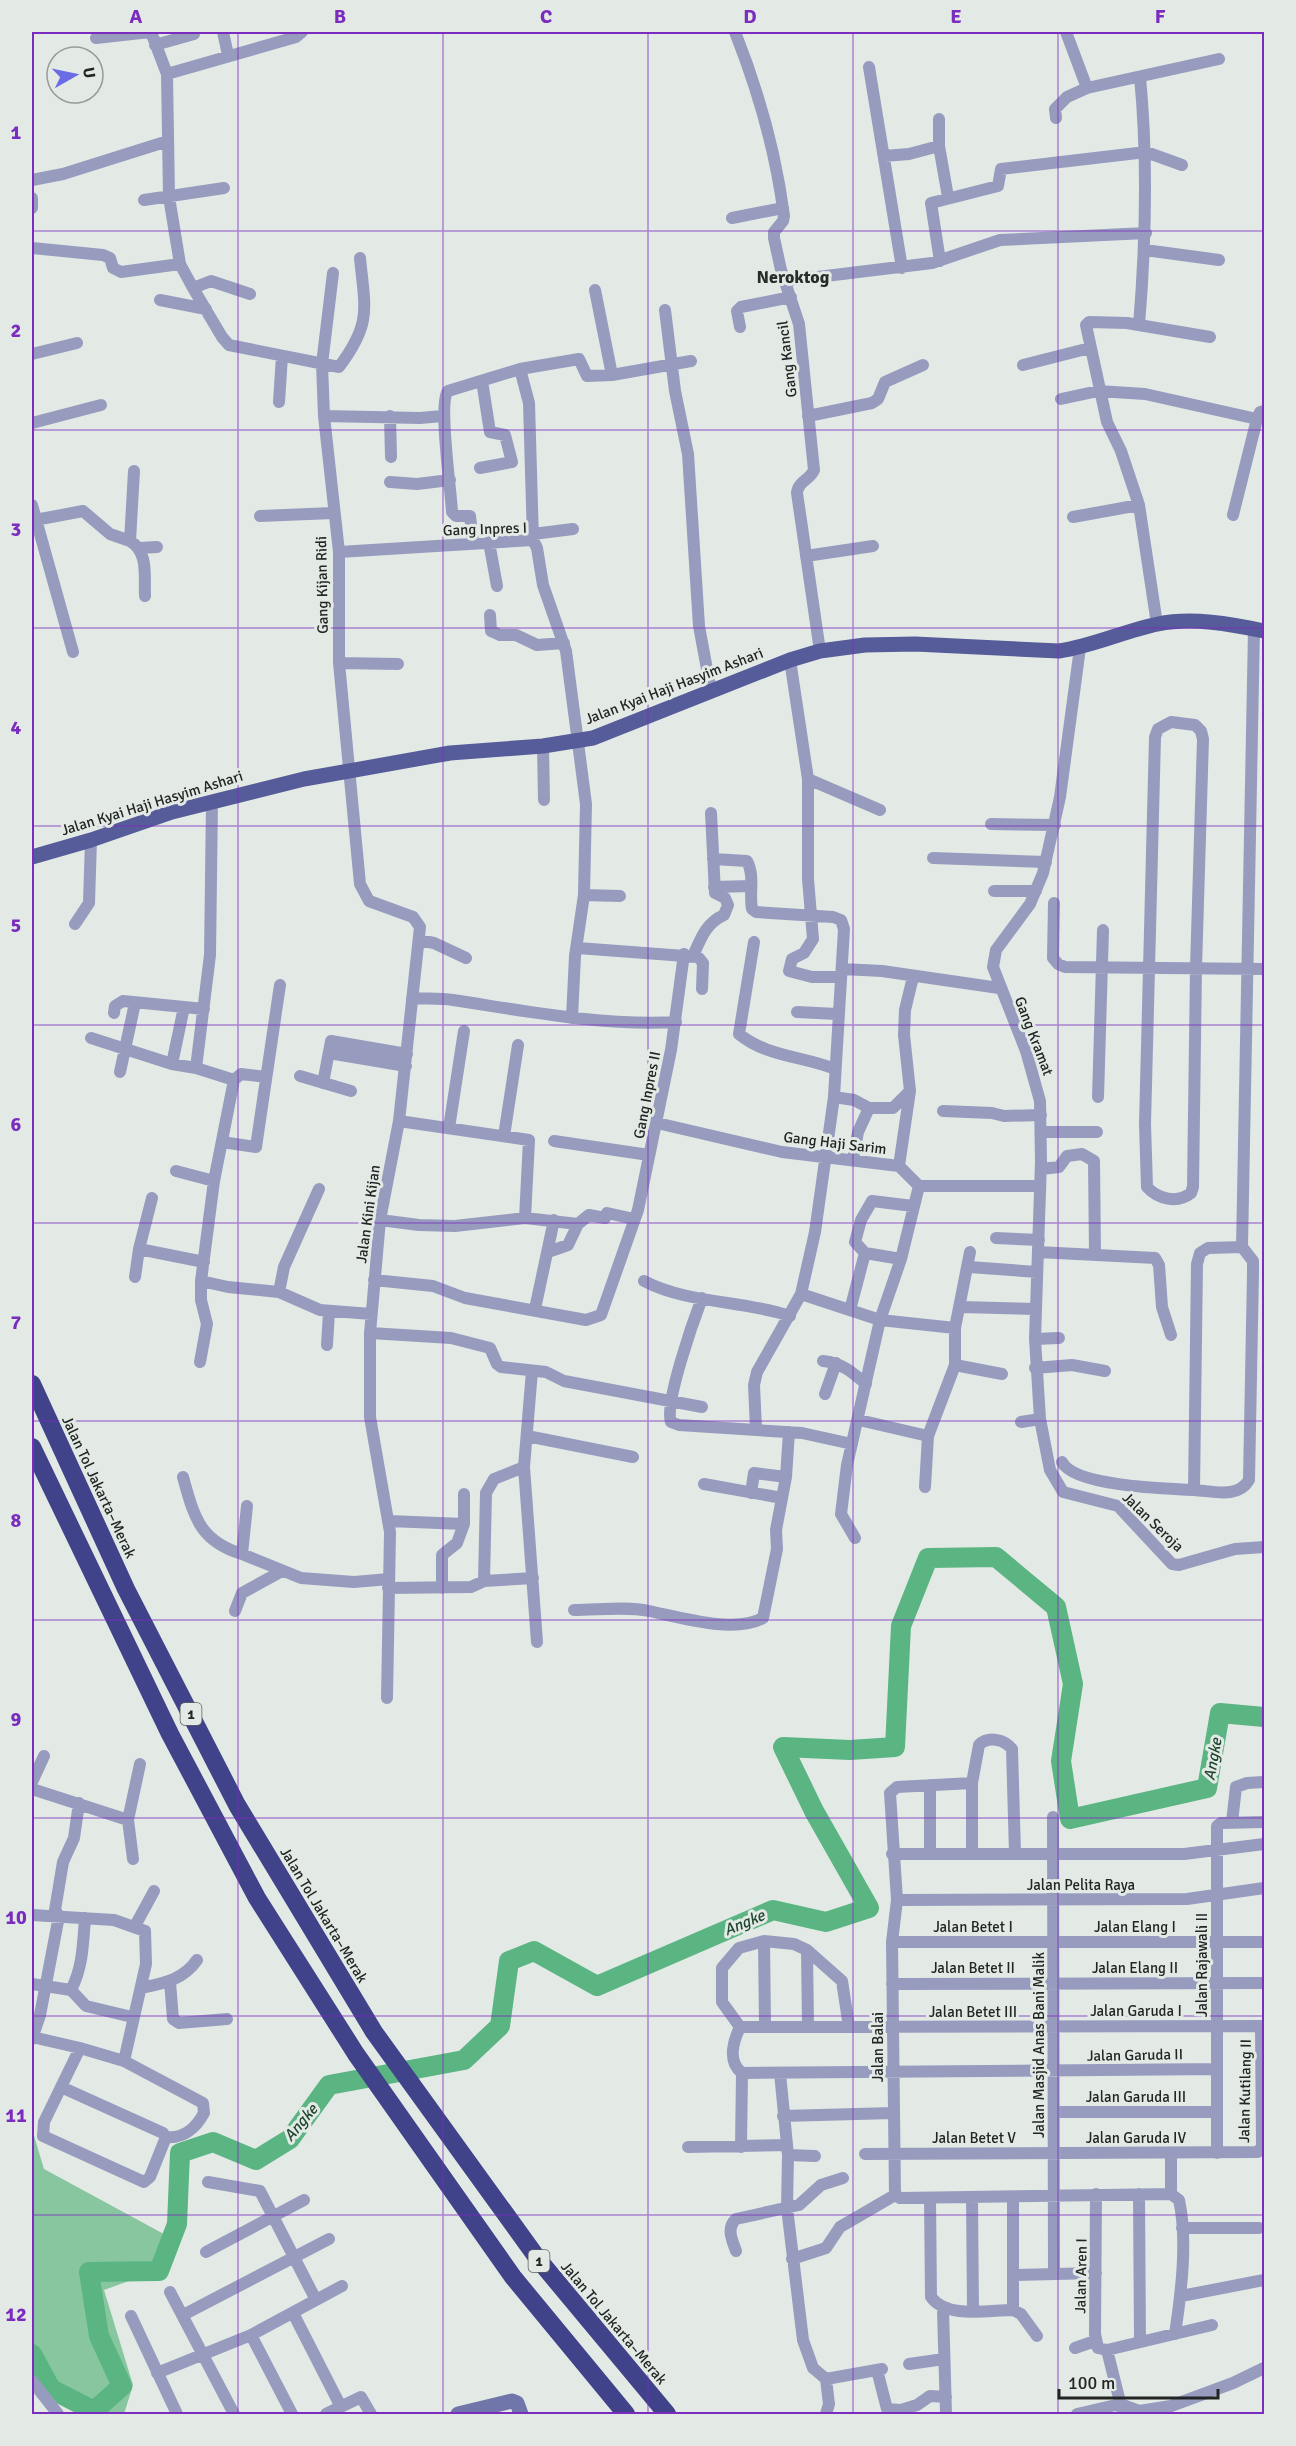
<svg xmlns="http://www.w3.org/2000/svg" width="1296" height="2446" font-family="Signika,sans-serif">
<style>
.green{fill:#88c6a0}
.lines{fill:none;stroke-linecap:round;stroke-linejoin:round}
.river{stroke:#5ab582;stroke-width:20}
.street{stroke:#979cbf;stroke-width:12}
.secondary{stroke:#7076aa;stroke-width:15}
.primary{stroke:#565b99;stroke-width:15}
.highway{stroke:#40428a;stroke-width:18}
.grid{fill:none;stroke:#7b2cbf;stroke-width:1.5;stroke-opacity:0.55}
.labels{text-anchor:middle;stroke-width:6;stroke-linejoin:round;paint-order:stroke}
.shield{fill:#e3eae5;stroke:#5c605d;stroke-width:1.5}
.shield-label{font-size:14px;font-weight:bold;fill:#222523}
.street-label{font-size:15px;fill:#222523;stroke:#e3eae5}
.water-label{font-size:16px;font-style:italic;fill:#1f4630;stroke:#e3eae5}
.quarter-label{font-size:18px;font-weight:bold;fill:#272d29;stroke:#e3eae5}
.neatline{fill:none;stroke:#7b2cbf;stroke-width:2}
.grid-label{font-size:20px;text-anchor:middle;font-weight:bold;fill:#7b2cbf}
</style>
<rect width="100%" height="100%" fill="#e3eae5"/>
<path class="green" d="M32,2129L44,2169L173,2239L165,2268L104,2290L133,2385L124,2414H84L32,2349Z"/>
<g class="lines">
<path class="river" d="M32,2354L51,2389L94,2411L122,2386L99,2336L89,2272L159,2271L177,2224L180,2153L213,2142L256,2160L290,2139L329,2085L464,2060L500,2026L509,1961L534,1951L597,1986L773,1910L826,1922L869,1908L814,1811L783,1747L850,1750L895,1747L901,1626L928,1558L996,1557L1056,1607L1073,1684L1061,1761L1070,1819L1207,1788L1220,1713L1264,1717"/>
<path class="street" d="M151,32L167,74L169,197L180,264L193,288L222,337L229,345L339,367C372,323 365,309 360,258
M223,32L228,55
M735,32C758,90 776,153 784,216L783,221L774,232V238L781,270L799,324L814,470C810,480 798,481 797,493L820,651
M1066,32L1087,88
M96,38L150,32
M155,45L194,34
M869,67L902,268
M167,74L296,37L302,32
M1056,118L1055,109L1067,97L1087,88L1219,59
M939,119V146L948,197
M884,156L909,154L939,146
M32,180L63,174L168,141
M32,198V208
M144,200L224,188
M732,218L783,208
M32,248L103,255L110,258L113,268L121,272L180,264
M1145,250L1219,260
M940,261L931,203L998,186L1001,169L1146,152L1182,165
M333,273L322,364L324,416L339,552V663L360,884L369,901L413,917L420,927L399,1121L380,1220L370,1333V1417L390,1532L387,1698
M785,281L932,263L1000,240L1146,233
M193,288L211,281L250,294
M595,290L612,375
M160,300L206,309
M665,310L675,391L688,454L699,626L711,691
M1139,325C1146,241 1148,160 1140,77
M740,327L737,311L741,307L791,297
M32,354L77,343
M1023,365L1090,348
M520,369L529,403L533,540L537,548L543,585L566,651L586,804L584,895L575,956L572,1018
M1061,399L1098,391L1145,394L1257,419
M279,402L282,356
M324,416L420,418L442,416
M390,416L391,457
M808,416L872,403L878,399L885,382L923,365
M32,423L101,405
M480,468L512,462L505,435L490,432L482,381
M134,471L130,541C149,552 144,577 145,596
M390,482L417,484L450,480
M32,505L73,652
M1233,515L1257,419L1260,412L1264,411
M260,516L333,513
M1073,517L1139,505
M35,520L83,511L110,534L130,541
M533,534L573,529
M489,542L497,586
M473,543L470,516H456L452,512C451,490 438,402 448,391L520,369L579,359L587,376L612,375L691,361
M140,548L157,547
M339,552L533,540
M806,556L873,546
M490,615L491,631L500,635H516L537,645L564,643
M1157,624L1139,505L1121,451L1107,422L1086,325L1089,322L1127,323L1210,337
M1080,648L1060,797L1043,873L1030,904L996,950L993,967L1026,1051L1040,1101L1041,1162L1035,1339L1040,1419L1050,1470L1063,1492L1118,1506L1172,1564L1179,1565L1235,1549L1264,1547
M790,660L808,779V879L813,939L804,953L792,959L789,971L812,977H841
M339,663L398,664
M1171,722L1195,725L1201,731L1203,739L1196,968L1193,1187L1191,1193C1177,1204 1158,1199 1147,1187L1145,1124L1155,737L1158,729Z
M543,746L544,800
M808,779L880,810
M991,824L1055,825
M933,858L1046,862
M713,859L747,861C755,876 749,893 752,909L756,912L833,917L841,920L844,929L834,1097L815,1232L801,1294L757,1372L754,1385L756,1429
M714,887L751,886
M994,891H1036
M584,895L620,896
M1054,903L1053,958L1058,964L1065,967L1264,969
M75,924L89,903L91,840
M419,940L434,943L466,958
M754,942L739,1034C767,1057 803,1056 835,1069
M578,948L698,957L703,963L702,989
M693,956C701,938 706,923 724,915L728,905L725,898L715,893L711,813
M842,969L882,971L999,988
M412,998C425,999 439,998 453,1000C526,1011 601,1026 676,1022
M797,1012L837,1014
M114,1013L115,1006L123,1001L184,1007
M91,1038L172,1064L196,1068
M329,1053L406,1066
M172,1064L184,1007L204,1009
M120,1072L135,1003
M300,1076L351,1091
M234,1080L241,1074L266,1077
M323,1083L331,1041L407,1054
M834,1097L854,1100L869,1108H893L910,1091
M1098,1097L1103,930
M943,1111L992,1113L1004,1116L1041,1115
M399,1121L529,1140L525,1218
M657,1123L782,1152L899,1166L919,1186H1040
M449,1128L464,1031
M1042,1132H1097
M504,1136L518,1045
M554,1141L649,1155
M222,1142L256,1147L280,985
M853,1160L858,1132L869,1108
M899,1166L910,1091L904,1035L905,1010L913,977
M1041,1169L1059,1167L1067,1156L1082,1154L1094,1161L1095,1254
M176,1171L214,1181
M152,1198L139,1249L204,1262
M380,1220L419,1225L455,1226L525,1218L578,1224
M996,1238L1039,1240
M1242,1247L1208,1248L1200,1253L1197,1264L1194,1490C1213,1491 1238,1499 1249,1480L1253,1273V1261L1242,1247L1254,629
M548,1252L568,1245L578,1224L589,1215L605,1218L607,1213L634,1219
M1038,1252L1155,1258L1159,1265L1162,1307L1171,1335
M901,1259L865,1253L855,1242L861,1220L872,1201L913,1206
M969,1267L1037,1272
M135,1277L139,1249
M374,1280L433,1286L465,1298L586,1320L601,1315L638,1210L671,1050L684,954
M201,1281L228,1287L279,1292L320,1310L371,1314
M644,1281C688,1304 743,1300 790,1316
M279,1292L284,1267L319,1189
M801,1294L880,1320L955,1328
M702,1298C694,1319 664,1404 671,1422L679,1425L802,1433L852,1444
M960,1307L1035,1309
M535,1309L554,1220
M850,1310L865,1253
M370,1333L451,1338L490,1348L497,1364L501,1367L546,1372L564,1381L702,1407
M1035,1339L1059,1338
M327,1345L329,1312
M823,1361C842,1363 852,1372 866,1384
M200,1362L207,1324L201,1300V1281L214,1181L234,1080L196,1068L210,955L212,801
M955,1365L1002,1374
M1035,1368L1072,1365L1105,1371
M532,1371L524,1467L537,1642
M825,1394L836,1363
M859,1420L928,1436
M1021,1422L1040,1419
M527,1436L633,1457
M1062,1462C1074,1486 1167,1489 1194,1490
M183,1477C194,1516 199,1541 242,1554
M704,1484L782,1498
M925,1487L928,1436L955,1365V1328L970,1252
M751,1493L754,1473L786,1477
M247,1506L242,1554L301,1578L354,1582L389,1579
M388,1521L464,1524
M855,1538L841,1514L847,1465L880,1320L901,1259L919,1186
M484,1581L486,1493L494,1479L524,1467
M388,1588L471,1587L484,1581L533,1578
M442,1588V1555L457,1543L464,1524V1494
M574,1610C598,1610 626,1606 649,1611C679,1617 734,1634 763,1618L777,1549L776,1530L786,1477L789,1432
M235,1611L242,1593L282,1571
M32,1782L44,1756
M32,1789L128,1820
M1053,1817L1054,2274
M1232,1822L1236,1787L1247,1783L1264,1782
M930,1853V1785
M972,1853V1783L979,1745C988,1736 1004,1739 1012,1749L1015,1853
M892,1854H1184L1264,1844
M133,1859L128,1820L140,1764
M897,1900L1187,1899L1264,1888
M32,1915L114,1920L145,1931L146,1964L124,2061
M59,1916L55,1910L63,1862L74,1838L79,1803
M135,1926L154,1891
M764,1941L765,2027
M892,1942H1264
M807,1950L808,2027
M170,1982L173,2019L179,2023L227,2019
M32,1984L71,1990L86,2006L132,2017
M892,1984L1264,1983
M141,1988C164,1983 183,1980 197,1960
M71,1990C83,1967 83,1943 85,1918
M740,2027C733,2042 727,2061 742,2073L1217,2069
M740,2027L1264,2026
M740,2027L722,2002V1968L739,1948L764,1941L794,1944L807,1950L842,1981L849,2027
M32,2037L80,2048L124,2061L203,2103L204,2113C196,2128 183,2139 166,2137
M32,2039L40,2015L59,1916
M80,2048L44,2122L43,2136L144,2182L150,2177L166,2137
M780,2073L788,2155L787,2208L803,2340L813,2368L826,2379L882,2369
M61,2087L163,2133L166,2137
M1054,2112H1217
M783,2116L893,2113
M688,2147L787,2145
M741,2147L742,2073
M1171,2153V2194
M1217,2153V1826L1221,1823L1264,1822
M865,2154L1258,2152L1262,2146L1261,2026
M788,2155L815,2156
M208,2182L260,2191L316,2300
M1096,2194L1095,2334L1098,2348L1107,2350L1212,2325
M1139,2194L1140,2342
M1171,2194L1179,2200C1188,2240 1181,2294 1175,2334
M895,2195L892,1942L897,1900L890,1793L897,1787L972,1783
M895,2195L900,2198L1171,2194
M1013,2197V2310
M930,2198L931,2297C947,2319 988,2310 1013,2310L1021,2314L1037,2336
M972,2198L973,2310
M1182,2228H1259
M736,2251C732,2240 726,2228 736,2219L799,2205L821,2185L843,2178
M206,2252L304,2200
M792,2259L826,2248L840,2227L895,2195
M1013,2275L1096,2273
M170,2292L234,2414
M1181,2296L1264,2280
M943,2309L946,2414
M293,2313L341,2407
M183,2315L329,2239
M131,2316L177,2414
M251,2335L292,2414
M1075,2348L1095,2341
M1107,2350L1122,2410
M909,2364L944,2359
M877,2370L887,2409L901,2410L917,2405L930,2396L946,2397
M157,2373L251,2335L342,2286
M32,2381L58,2414
M326,2414L361,2397L371,2414
M826,2414L829,2404L826,2379
M1077,2414L1120,2404L1139,2411L1171,2406L1233,2383L1264,2368"/>
<path class="secondary" d="M458,2414L512,2401L517,2403L521,2414"/>
<path class="primary" d="M32,857L91,840L172,812L304,779L450,753L543,746L593,738L790,660L820,651L865,645L915,644L1059,651C1093,646 1124,631 1158,624C1192,617 1231,624 1264,631"/>
<path class="highway" d="M32,1384L126,1589L237,1805L374,2032L538,2259L667,2414
M32,1447L170,1734L257,1898L356,2054L513,2277L626,2414"/>
</g>
<path class="grid" d="M238,32V2414M443,32V2414M648,32V2414M853,32V2414M1058,32V2414M32,231H1264M32,430H1264M32,628H1264M32,826H1264M32,1025H1264M32,1223H1264M32,1421H1264M32,1620H1264M32,1818H1264M32,2016H1264M32,2215H1264"/>
<g class="labels">
<g class="shield">
<rect x="180.5" y="1703" width="21" height="22" rx="4.5"/>
<rect x="528.5" y="2250" width="21" height="22" rx="4.5"/>
</g>
<g class="shield-label">
<text x="191" y="1719">1</text>
<text x="539" y="2266">1</text>
</g>
<g class="street-label">
<text transform="translate(787 359) rotate(-97)" y="5">Gang Kancil</text>
<text transform="translate(485 529) rotate(-2)" y="5">Gang Inpres I</text>
<text transform="translate(322 585) rotate(-91)" y="5">Gang Kijan Ridi</text>
<text transform="translate(674 686) rotate(-21)" y="5">Jalan Kyai Haji Hasyim Ashari</text>
<text transform="translate(152 803) rotate(-17)" y="5">Jalan Kyai Haji Hasyim Ashari</text>
<text transform="translate(1034 1036) rotate(69)" y="5">Gang Kramat</text>
<text transform="translate(647 1095) rotate(-79)" y="5">Gang Inpres II</text>
<text transform="translate(835 1143) rotate(7)" y="5">Gang Haji Sarim</text>
<text transform="translate(368 1214) rotate(-82)" y="5">Jalan Kini Kijan</text>
<text transform="translate(99 1487) rotate(65)" y="5">Jalan Tol Jakarta–Merak</text>
<text transform="translate(1153 1522) rotate(44)" y="5">Jalan Seroja</text>
<text x="1081" y="1890">Jalan Pelita Raya</text>
<text transform="translate(324 1915) rotate(59)" y="5">Jalan Tol Jakarta–Merak</text>
<text x="973" y="1932">Jalan Betet I</text>
<text x="1135" y="1932">Jalan Elang I</text>
<text transform="translate(1202 1965) rotate(-90)" y="5">Jalan Rajawali II</text>
<text x="973" y="1973">Jalan Betet II</text>
<text x="1135" y="1973">Jalan Elang II</text>
<text x="1136" y="2016">Jalan Garuda I</text>
<text x="973" y="2017">Jalan Betet III</text>
<text transform="translate(1039 2045) rotate(-90)" y="5">Jalan Masjid Anas Bani Malik</text>
<text transform="translate(878 2047) rotate(-90)" y="5">Jalan Balai</text>
<text transform="translate(1135 2055) rotate(-1)" y="5">Jalan Garuda II</text>
<text transform="translate(1245 2091) rotate(-89)" y="5">Jalan Kutilang II</text>
<text x="1136" y="2102">Jalan Garuda III</text>
<text x="974" y="2143">Jalan Betet V</text>
<text x="1136" y="2143">Jalan Garuda IV</text>
<text transform="translate(1081 2276) rotate(-89)" y="5">Jalan Aren I</text>
<text transform="translate(614 2323) rotate(50)" y="5">Jalan Tol Jakarta–Merak</text>
</g>
<g class="water-label">
<text transform="translate(1212 1759) rotate(-80)" y="6">Angke</text>
<text transform="translate(744 1922) rotate(-23)" y="6">Angke</text>
<text transform="translate(300 2122) rotate(-50)" y="6">Angke</text>
</g>
<g class="quarter-label">
<text x="793" y="283">Neroktog</text>
</g>
</g>
<rect width="1296" height="2446" fill="none" stroke="#e3eae5" stroke-width="66"/>
<g transform="translate(75 75) rotate(81)"><circle r="28" fill="#e3eae5" stroke="#969b97" stroke-width="1.5"/>
<path d="M0-4.5L10 22L0 15L-10 22Z" fill="#6a6ce6"/>
<text y="-9" font-size="16" font-weight="bold" text-anchor="middle" fill="#222523">U</text>
</g>
<path d="M1059 2389v9h159v-9" fill="none" stroke="#222523" stroke-width="3"/>
<text x="1068" y="2389" font-size="18" fill="#222523" stroke="#e3eae5" stroke-width="4.5" paint-order="stroke">100 m</text>
<rect x="33" y="33" width="1230" height="2380" class="neatline"/>
<g class="grid-label">
<text x="136" y="23">A</text>
<text x="340" y="23">B</text>
<text x="546" y="23">C</text>
<text x="750" y="23">D</text>
<text x="956" y="23">E</text>
<text x="1160" y="23">F</text>
<text x="16" y="139">1</text>
<text x="16" y="337">2</text>
<text x="16" y="536">3</text>
<text x="16" y="734">4</text>
<text x="16" y="932">5</text>
<text x="16" y="1131">6</text>
<text x="16" y="1329">7</text>
<text x="16" y="1527">8</text>
<text x="16" y="1726">9</text>
<text x="16" y="1924">10</text>
<text x="16" y="2122">11</text>
<text x="16" y="2321">12</text>
</g>
</svg>
